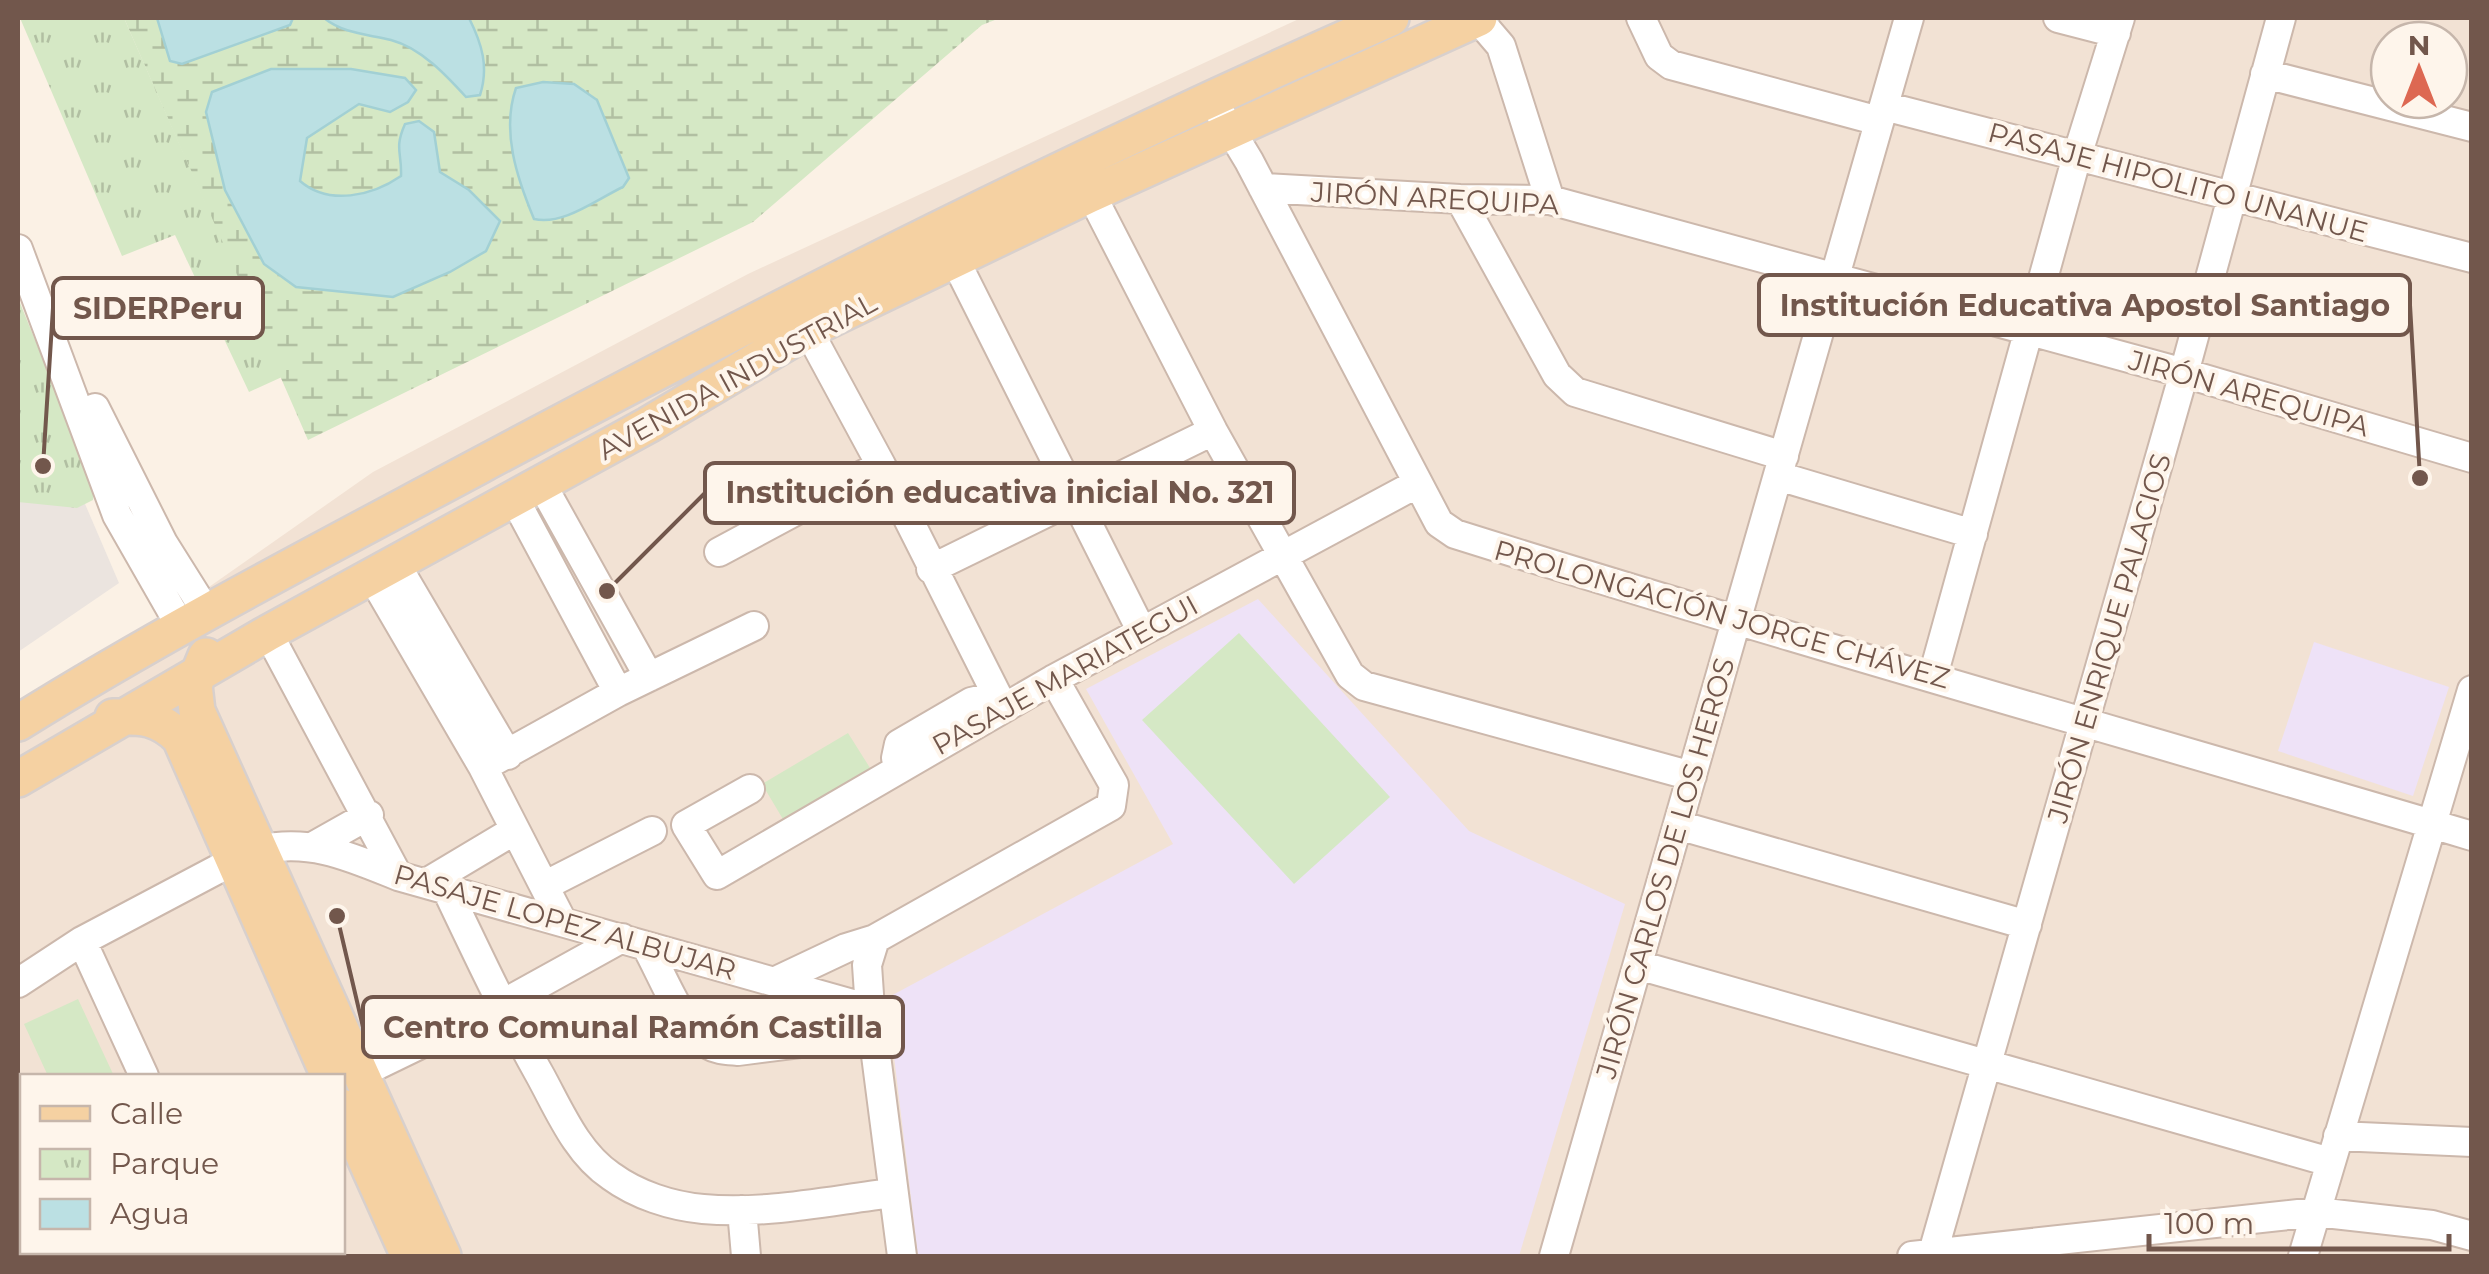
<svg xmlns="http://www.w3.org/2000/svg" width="2489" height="1274" font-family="Montserrat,sans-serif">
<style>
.residential{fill:#f2e2d4;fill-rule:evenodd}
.industrial{fill:#ebe4df}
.education{fill:#eee2f7}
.grass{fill:#d5e8c5}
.wetland{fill:url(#wetland-marsh)}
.park{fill:url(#park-tufts)}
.water{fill:#bbe0e3;stroke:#a2d0d4;stroke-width:2.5}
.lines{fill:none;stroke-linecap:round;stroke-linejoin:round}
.minor-casing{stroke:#ccb8ac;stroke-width:32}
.major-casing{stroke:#d8d0cd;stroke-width:40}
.minor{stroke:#fff;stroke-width:28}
.major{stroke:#f5d1a2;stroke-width:35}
.labels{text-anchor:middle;stroke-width:8;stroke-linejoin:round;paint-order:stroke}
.street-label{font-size:28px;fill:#72574c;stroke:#fef5eb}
.leader{fill:none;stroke:#72574c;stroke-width:4}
.callout-dot{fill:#72574c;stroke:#fef5eb;stroke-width:4}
.callout{fill:#fef5eb;stroke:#72574c;stroke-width:4}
.callout-label{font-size:30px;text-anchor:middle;font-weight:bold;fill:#72574c}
</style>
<defs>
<pattern id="wetland-marsh" width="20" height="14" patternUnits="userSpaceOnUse" patternTransform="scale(2.5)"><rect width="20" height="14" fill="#d5e8c5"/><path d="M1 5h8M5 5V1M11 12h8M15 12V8" fill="none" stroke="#b1bfa2"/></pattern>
<pattern id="park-tufts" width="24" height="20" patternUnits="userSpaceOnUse" patternTransform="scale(2.5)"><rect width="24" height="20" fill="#d5e8c5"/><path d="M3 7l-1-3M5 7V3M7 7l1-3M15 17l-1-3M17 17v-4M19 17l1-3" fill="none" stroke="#b1bfa2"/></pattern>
</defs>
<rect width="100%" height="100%" fill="#fbf1e5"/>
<path class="residential" d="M1301,18H2471V1256H18V721L373,472L748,274ZM2389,40H2449V100H2389ZM22,1076H342V1252H22Z"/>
<path class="industrial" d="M18,348L119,583L18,652Z"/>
<path class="education" d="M1258,599L1469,831L1625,904L1519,1256H918L887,998L1173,844L1086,689Z
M2314,642L2449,687L2413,796L2278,751Z"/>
<path class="grass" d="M1239,633L1390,797L1294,884L1142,720Z
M848,733L877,779L790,831L762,784Z
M78,999L114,1076H48L24,1024Z"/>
<path class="wetland" d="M124,18H1000L982,25L753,222L308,440Z"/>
<path class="park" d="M20,18H124L282,377L249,392L175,235L122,256Z
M18,298L94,485L93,500L77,508L18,502Z"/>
<path class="water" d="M157,18H293L290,25L182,64L170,61Z
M324,18H469C482,44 489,67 480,95L466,97C446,75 421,48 391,40C367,34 344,34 324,18Z
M271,69H351L405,78L416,90L408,102L390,112L359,104L307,138L300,181C329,206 372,196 401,176C402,152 394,149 405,124L419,121L434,132L440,172L469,190L500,221L486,251L450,272L393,297L296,287L264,264L225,190L206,112L212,92Z
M543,82L574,84L597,100L629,178L623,187C597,199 563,226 534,219C517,178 501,131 516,88Z"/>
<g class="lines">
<defs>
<path id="minor" d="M1477,18L1501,46L1550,200
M1641,18L1659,56L1671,65L1879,121
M2058,18L2116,33
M2265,74L2472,127
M1211,98L1249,161L1439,523L1455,534C1792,640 2132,735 2472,836
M1884,106L2472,258
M1263,188L1460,199L1550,200L2184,373L2472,458
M1091,194L1213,431L1350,675L1364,686L1692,776
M1460,199L1557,375L1575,392L1784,456
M18,249L117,515L181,627
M955,260L1141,630
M808,330L881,465L1003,707
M95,408L163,543L207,613
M1778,476L1973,534
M541,483L649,677
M514,498L618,692
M719,552L881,465
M394,561L508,755
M931,569L1213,431
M371,575L483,767L562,921
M268,633L398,876
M1933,676L2077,156L2120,18
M483,767L618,692L754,626
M900,767L896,758L899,744L971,702L997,696
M750,789L686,825L717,875L1054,679L1418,483
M1678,825L2027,925
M314,846L369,815
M259,850C310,838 351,857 398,876L870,1009
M428,882L515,830
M445,886C476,951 506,1015 541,1077C560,1112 577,1153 611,1176C637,1195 671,1206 703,1209C765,1215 832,1200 893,1193
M544,886L652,831
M875,939L867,965L870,1009L902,1256
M82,941L144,1076
M646,946C661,972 682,1028 707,1044C717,1050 727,1050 738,1051L873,1034
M1638,965L2330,1162
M774,982L846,948L875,939L1111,806L1114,785L1054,679
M18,983L82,941L235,860
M359,1074L501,1005L622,938
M2338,1136L2472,1142
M742,1210L746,1256
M55,1256L56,1252
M174,1256L176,1252
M1554,1256L1909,18
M1912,1256L2316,1212L2432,1225L2472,1236
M1932,1256L2184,373L2281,18
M2303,1256L2472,690"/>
<path id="major" d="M206,656L194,685L197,711L443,1256
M113,717C142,716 159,717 180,738L329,1076
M18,723C167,630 324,549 479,466C778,306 1081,154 1391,18
M18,779L268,633L648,425L808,330L1091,194L1479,18
M342,1107L409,1256"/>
</defs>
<use href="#minor" class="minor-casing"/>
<use href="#major" class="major-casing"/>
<use href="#minor" class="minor"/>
<use href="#major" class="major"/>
</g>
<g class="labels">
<g class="street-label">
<text transform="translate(2178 182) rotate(15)" y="10">PASAJE HIPOLITO UNANUE</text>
<text transform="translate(1435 198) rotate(3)" y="10">JIRÓN AREQUIPA</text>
<text transform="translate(737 376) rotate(-29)" y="10">AVENIDA INDUSTRIAL</text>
<text transform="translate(2249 393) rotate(16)" y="10">JIRÓN AREQUIPA</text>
<text transform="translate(1722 614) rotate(16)" y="10">PROLONGACIÓN JORGE CHÁVEZ</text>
<text transform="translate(2109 638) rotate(-74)" y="10">JIRÓN ENRIQUE PALACIOS</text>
<text transform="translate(1065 675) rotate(-29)" y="10">PASAJE MARIATEGUI</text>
<text transform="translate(1665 868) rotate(-74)" y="10">JIRÓN CARLOS DE LOS HEROS</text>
<text transform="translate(565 922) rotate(16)" y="10">PASAJE LOPEZ ALBUJAR</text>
</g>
</g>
<path class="leader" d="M2420 478L2410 305M43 466L53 308M607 591L705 493M337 916L363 1027"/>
<g class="callout-dot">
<circle cx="2420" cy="478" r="10"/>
<circle cx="43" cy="466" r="10"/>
<circle cx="607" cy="591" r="10"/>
<circle cx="337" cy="916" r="10"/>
</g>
<g class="callout">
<rect x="1759" y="275" width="651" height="60" rx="10"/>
<rect x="53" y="278" width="210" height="60" rx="10"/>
<rect x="705" y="463" width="589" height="60" rx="10"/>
<rect x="363" y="997" width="540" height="60" rx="10"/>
</g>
<g class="callout-label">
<text x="2085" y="316">Institución Educativa Apostol Santiago</text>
<text x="158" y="319">SIDERPeru</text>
<text x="1000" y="503">Institución educativa inicial No. 321</text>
<text x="633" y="1038">Centro Comunal Ramón Castilla</text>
</g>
<rect width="2489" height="1274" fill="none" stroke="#72574c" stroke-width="40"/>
<rect x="20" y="1074" width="325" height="180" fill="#fef5eb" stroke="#c6b6ab" stroke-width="2.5"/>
<rect x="40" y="1106" width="50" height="15" fill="#f5d1a2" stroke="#c6b6ab" stroke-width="2.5"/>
<text x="110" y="1124" font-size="30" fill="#72574c">Calle</text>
<rect x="40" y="1149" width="50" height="30" fill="url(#park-tufts)" stroke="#c6b6ab" stroke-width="2.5"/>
<text x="110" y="1174" font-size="30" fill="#72574c">Parque</text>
<rect x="40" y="1199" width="50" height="30" fill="#bbe0e3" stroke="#c6b6ab" stroke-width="2.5"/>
<text x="110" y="1224" font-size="30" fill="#72574c">Agua</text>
<g transform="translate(2419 70)"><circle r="48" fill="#fef5eb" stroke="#c6b6ab" stroke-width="2.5"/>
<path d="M0-8L18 38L0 25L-18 38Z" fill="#dd6852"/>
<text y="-15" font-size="28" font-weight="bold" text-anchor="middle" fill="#72574c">N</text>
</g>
<path d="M2149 1234v15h300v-15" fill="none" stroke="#72574c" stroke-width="5"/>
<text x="2164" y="1234" font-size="30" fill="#72574c" stroke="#fef5eb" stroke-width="8" paint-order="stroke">100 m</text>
</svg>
